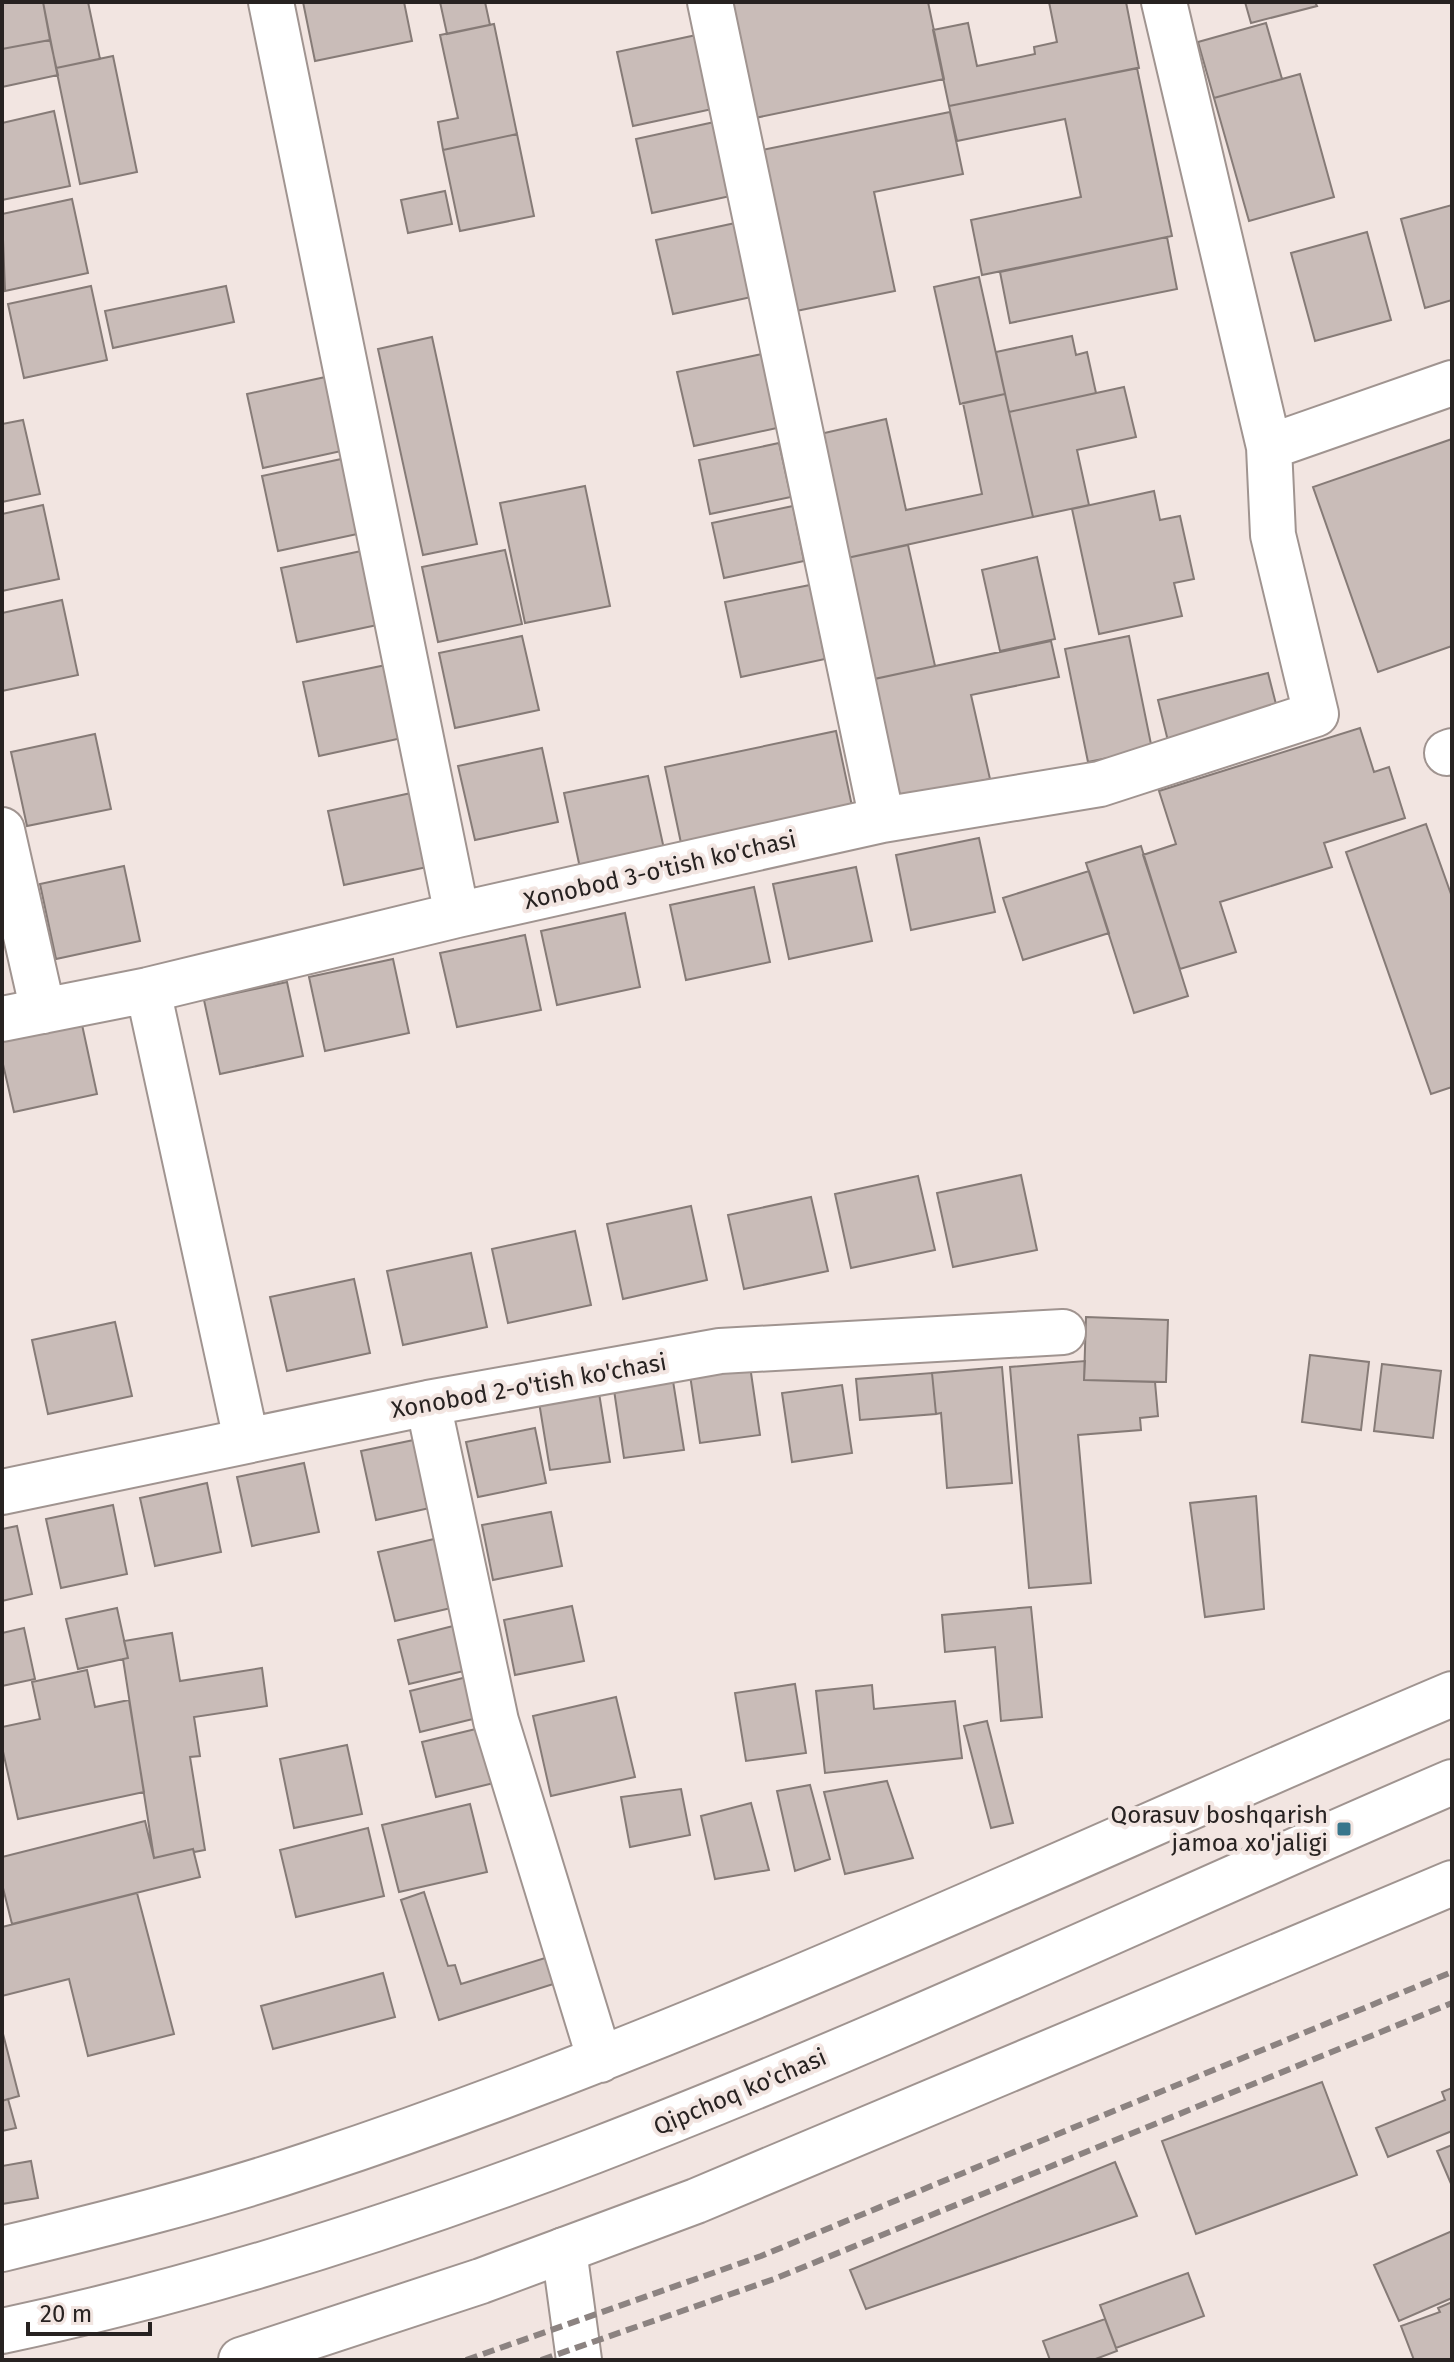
<svg xmlns="http://www.w3.org/2000/svg" width="1454" height="2362" font-family="'Fira Sans',sans-serif">
<style>
.building{fill:#c9bcb8;stroke:#867b77;stroke-width:2}
.lines{fill:none;stroke-linecap:round;stroke-linejoin:round}
.minor-casing{stroke:#a09490;stroke-width:48}
.major-casing{stroke:#a09490;stroke-width:48}
.minor{stroke:#fff;stroke-width:44}
.major{stroke:#fff;stroke-width:44}
.rail{stroke:#8c8381;stroke-width:6;stroke-dasharray:12 6;stroke-linecap:butt}
.poi-dot{fill:#38768c;stroke:#f2e5e1;stroke-width:3}
.labels{text-anchor:middle;stroke-width:8;stroke-linejoin:round;paint-order:stroke}
.street-label{font-size:24px;fill:#272221;stroke:#f2e5e1}
.poi-label{font-size:24px;fill:#272221;stroke:#f2e5e1;text-anchor:end}
</style>
<rect width="100%" height="100%" fill="#f2e5e1"/>
<path class="building" d="M2,2H43L50,40L2,49Z
M43,2H88L100,59L56,68Z
M303,2H404L412,41L315,61Z
M440,2H485L490,25L447,34Z
M731,2H928L944,79L755,118Z
M1049,2H1126L1139,68L949,106L933,30L968,23L977,66L1035,54L1034,47L1057,42Z
M1245,2H1315L1317,6L1251,23Z
M1266,23L1282,79L1214,98L1198,42Z
M494,24L517,134L443,150L438,122L458,118L440,35Z
M701,34L717,108L633,126L617,52Z
M50,40L58,75L2,87V49Z
M113,56L137,172L80,184L56,68Z
M1137,68L1172,236L982,275L971,220L1081,197L1065,119L957,141L949,106Z
M1300,74L1334,197L1249,221L1214,98Z
M54,111L70,186L2,200V123Z
M950,112L963,174L874,192L895,291L796,311L762,150Z
M719,121L735,195L652,213L636,139Z
M517,134L534,216L460,231L443,150Z
M445,191L452,224L408,233L401,200Z
M72,199L88,273L5,291L2,214Z
M1452,205V300L1425,308L1401,219Z
M740,222L756,296L673,314L656,240Z
M1367,232L1391,320L1315,341L1291,253Z
M1167,237L1177,289L1010,323L1000,272Z
M979,277L1005,394L960,404L934,287Z
M91,286L107,360L24,378L8,304Z
M226,286L234,322L113,348L105,311Z
M1072,336L1076,355L1087,352L1096,393L1009,412L996,352Z
M432,337L477,544L423,555L378,349Z
M762,354L777,428L694,446L677,372Z
M330,376L346,450L263,468L247,394Z
M1124,387L1136,437L1077,450L1089,505L1033,517L1009,412Z
M1005,394L1033,517L847,558L820,434L886,419L906,510L982,494L963,403Z
M23,420L40,494L2,502V424Z
M1452,439V646L1378,672L1313,487Z
M779,443L791,497L710,514L699,460Z
M346,458L362,533L278,551L262,476Z
M585,486L610,606L525,623L500,503Z
M1154,491L1160,520L1180,516L1194,579L1174,583L1182,616L1099,634L1072,509Z
M43,505L59,579L2,591V514Z
M793,506L804,561L724,578L712,523Z
M908,545L935,666L874,679L847,558Z
M366,550L382,624L297,642L281,568Z
M505,550L522,624L438,642L422,567Z
M1037,557L1055,639L1000,651L982,570Z
M810,585L825,659L741,677L725,602Z
M62,600L78,675L2,691V613Z
M522,636L539,710L455,728L439,653Z
M1129,636L1152,749L1088,762L1065,649Z
M1051,641L1059,677L971,695L990,779L897,800L870,680Z
M386,665L402,738L319,756L303,682Z
M1268,673L1278,712L1168,741L1158,700Z
M1360,728L1374,772L1389,767L1405,818L1324,843L1332,867L1220,902L1236,952L1180,969L1143,855L1176,844L1159,791Z
M836,731L852,806L681,843L665,767Z
M95,734L111,809L27,826L11,752Z
M542,748L558,822L475,840L458,766Z
M648,776L664,849L580,868L564,793Z
M411,793L427,867L344,885L328,811Z
M1426,824L1452,897V1087L1431,1094L1346,852Z
M979,838L995,912L911,930L896,855Z
M1141,846L1188,996L1134,1013L1086,863Z
M124,866L140,941L56,959L40,884Z
M856,867L872,941L789,959L773,884Z
M1089,871L1109,933L1023,960L1003,898Z
M754,887L770,962L686,980L670,905Z
M625,913L640,987L557,1005L541,931Z
M525,935L541,1010L457,1027L440,953Z
M393,959L409,1033L325,1051L309,977Z
M287,982L303,1056L220,1074L204,1000Z
M81,1020L97,1094L14,1112L2,1060V1037Z
M1021,1175L1037,1250L953,1267L937,1193Z
M918,1176L935,1250L851,1268L835,1194Z
M811,1197L828,1271L744,1289L728,1215Z
M691,1206L707,1280L623,1299L607,1224Z
M575,1231L591,1305L508,1323L492,1249Z
M471,1253L487,1327L403,1345L387,1271Z
M354,1279L370,1353L287,1371L270,1297Z
M1086,1317L1168,1320L1166,1382L1084,1380Z
M115,1322L132,1396L48,1414L32,1340Z
M1310,1355L1369,1362L1361,1430L1302,1422Z
M1085,1361L1084,1380L1155,1382L1158,1416L1140,1418L1141,1430L1078,1435L1091,1583L1029,1588L1010,1367Z
M1382,1364L1441,1371L1433,1438L1374,1431Z
M750,1366L760,1435L700,1443L690,1375Z
M1002,1367L1012,1483L947,1488L941,1413L936,1414L932,1373Z
M932,1373L936,1414L860,1420L856,1379Z
M673,1381L684,1450L624,1458L614,1390Z
M842,1385L852,1453L792,1462L782,1393Z
M599,1393L610,1462L550,1470L539,1402Z
M535,1428L546,1483L478,1497L466,1442Z
M428,1437L443,1505L376,1520L361,1451Z
M304,1463L319,1532L252,1546L237,1477Z
M207,1483L221,1552L155,1566L140,1498Z
M1256,1496L1264,1609L1205,1617L1190,1503Z
M113,1505L127,1574L61,1588L46,1519Z
M551,1512L562,1566L493,1580L482,1525Z
M17,1526L32,1594L2,1601V1529Z
M447,1536L464,1605L395,1621L378,1552Z
M572,1606L584,1661L515,1675L504,1620Z
M1031,1607L1042,1717L1001,1721L995,1647L945,1652L942,1615Z
M117,1608L128,1658L78,1669L66,1619Z
M457,1625L468,1670L409,1684L398,1640Z
M24,1628L35,1679L2,1686V1633Z
M172,1633L180,1681L262,1668L267,1706L194,1717L200,1756L190,1757L205,1850L194,1852L193,1849L154,1858L123,1659L128,1658L124,1641Z
M87,1670L95,1707L129,1700L144,1792L18,1819L2,1747V1727L40,1719L32,1682Z
M471,1676L481,1717L420,1732L410,1691Z
M795,1684L806,1753L746,1761L735,1693Z
M872,1685L874,1709L955,1701L962,1758L825,1773L816,1691Z
M616,1697L635,1777L551,1796L533,1716Z
M987,1721L1013,1823L991,1828L964,1726Z
M484,1727L498,1782L436,1797L422,1742Z
M347,1745L362,1814L294,1828L280,1759Z
M887,1781L913,1858L845,1874L824,1792Z
M810,1785L830,1859L795,1871L777,1791Z
M681,1789L690,1835L630,1847L621,1797Z
M751,1803L769,1870L715,1879L701,1816Z
M470,1804L487,1872L399,1892L382,1825Z
M145,1821L154,1858L193,1849L200,1877L12,1924L2,1884V1857Z
M368,1828L384,1896L296,1917L280,1850Z
M424,1892L448,1966L455,1965L461,1984L558,1954L566,1980L439,2020L401,1900Z
M137,1893L174,2034L88,2056L69,1979L2,1996V1927Z
M383,1973L395,2017L273,2049L261,2006Z
M2,2030L19,2096L2,2101Z
M1322,2082L1357,2175L1196,2234L1162,2141Z
M1452,2088V2131L1388,2157L1376,2128L1445,2100L1442,2092Z
M8,2099L16,2128L2,2131V2101Z
M1452,2145V2186L1437,2151Z
M31,2161L38,2198L2,2204V2166Z
M1115,2162L1137,2216L866,2309L850,2270Z
M1452,2231V2298L1399,2321L1374,2265Z
M1188,2273L1204,2316L1116,2348L1100,2305Z
M1452,2302V2360H1414L1401,2326L1440,2312L1438,2308Z
M1105,2319L1117,2351L1093,2360H1050L1043,2341Z"/>
<g class="lines">
<defs>
<path id="minor" d="M271,2L457,915
M710,2L882,820
M1269,447L1452,383
M1447,753L1452,751
M2,830L43,1011
M148,990L246,1439
M2,1019L148,990L457,915L882,820L1100,784L1316,714L1273,535L1269,447L1164,2
M428,1403L496,1721L600,2060
M2,1492L428,1403L720,1351L1063,1332
M2,2249C106,2224 210,2198 311,2164C702,2035 1073,1854 1452,1694
M564,2250L579,2360"/>
<path id="major" d="M2,2331C511,2224 977,1986 1452,1782
M241,2360L481,2281L696,2201L1452,1883"/>
</defs>
<use href="#minor" class="minor-casing"/>
<use href="#major" class="major-casing"/>
<use href="#minor" class="minor"/>
<use href="#major" class="major"/>
<path class="rail" d="M466,2360L761,2256L1452,1972
M541,2360L774,2279L1452,2003"/>
</g>
<rect class="poi-dot" x="1336" y="1821" width="16" height="16" rx="4"/>
<g class="labels">
<g class="street-label">
<text transform="translate(660 870) rotate(-13)" y="8">Xonobod 3-o'tish ko'chasi</text>
<text transform="translate(529 1386) rotate(-10)" y="8">Xonobod 2-o'tish ko'chasi</text>
<text transform="translate(740 2092) rotate(-23)" y="8">Qipchoq ko'chasi</text>
</g>
<g class="poi-label">
<text x="1328" y="1823">Qorasuv boshqarish<tspan x="1328" dy="28">jamoa xo'jaligi</tspan></text>
</g>
</g>
<rect width="1454" height="2362" fill="none" stroke="#272221" stroke-width="8"/>
<path d="M28 2322v12h122v-12" fill="none" stroke="#272221" stroke-width="4"/>
<text x="40" y="2322" font-size="24" fill="#272221" stroke="#f2e5e1" stroke-width="6" paint-order="stroke">20 m</text>
</svg>
